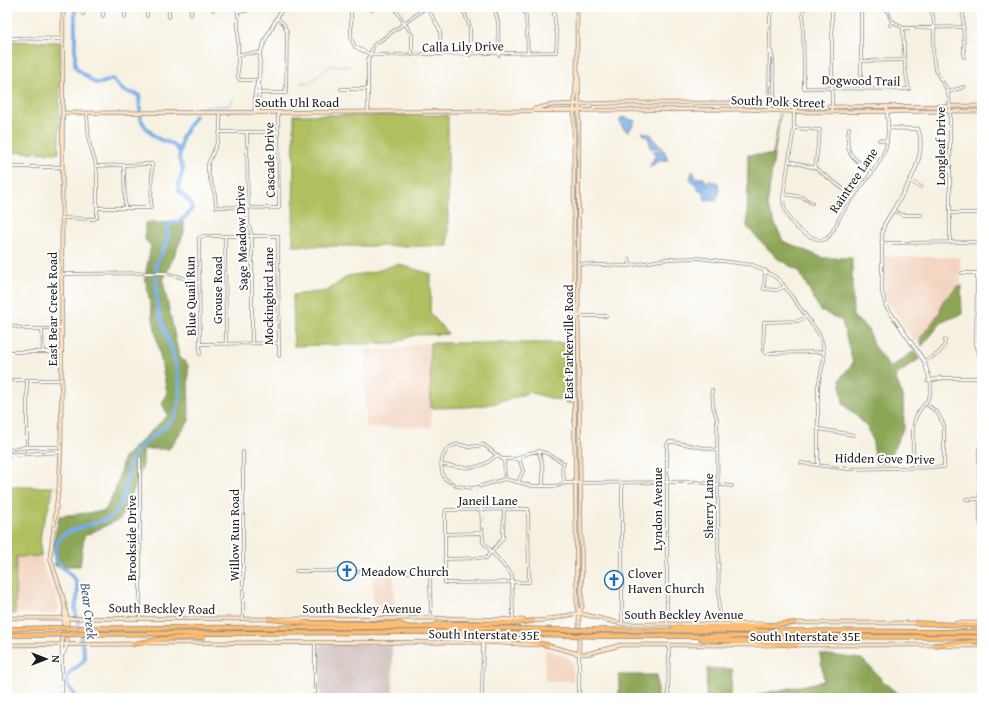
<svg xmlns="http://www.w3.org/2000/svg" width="989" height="705" font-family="'Gentium Book Plus',serif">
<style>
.built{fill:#f3d4bf}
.industrial{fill:#cfc0bb}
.green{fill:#b0bf61;stroke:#666e3e}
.forest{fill:#8ca657;stroke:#54613a}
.water{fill:#77ace5;stroke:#4a6480}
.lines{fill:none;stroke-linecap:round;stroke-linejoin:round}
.stream{stroke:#77ace5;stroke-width:1}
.river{stroke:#77ace5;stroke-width:4}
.minor-casing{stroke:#8a867f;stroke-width:3.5}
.tertiary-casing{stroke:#8a867f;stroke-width:4}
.secondary-casing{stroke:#8a867f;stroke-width:4.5}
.motorway-casing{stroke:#8a867f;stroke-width:5.5}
.minor{stroke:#fff;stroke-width:2}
.tertiary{stroke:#fff;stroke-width:2.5}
.secondary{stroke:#ffe4c6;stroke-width:3}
.motorway{stroke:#febc70;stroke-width:4}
.motorway-bridge-casing{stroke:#8a867f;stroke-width:5.5;stroke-linecap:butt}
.motorway-bridge{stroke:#febc70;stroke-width:4}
.labels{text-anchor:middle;stroke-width:4;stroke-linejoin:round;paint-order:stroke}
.street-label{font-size:13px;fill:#1c1c1c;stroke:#fff}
.poi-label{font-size:13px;fill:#1c1c1c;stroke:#fff;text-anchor:start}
.water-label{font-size:14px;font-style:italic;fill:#455d76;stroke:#fff}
</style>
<rect width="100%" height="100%" fill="#fff"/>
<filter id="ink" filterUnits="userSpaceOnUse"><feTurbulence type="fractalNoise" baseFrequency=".025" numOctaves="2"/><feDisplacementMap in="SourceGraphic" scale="8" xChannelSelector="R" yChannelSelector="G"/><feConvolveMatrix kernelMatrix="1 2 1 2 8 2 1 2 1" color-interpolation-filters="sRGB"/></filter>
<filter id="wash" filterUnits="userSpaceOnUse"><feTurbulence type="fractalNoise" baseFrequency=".012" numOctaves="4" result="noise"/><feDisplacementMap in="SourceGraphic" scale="16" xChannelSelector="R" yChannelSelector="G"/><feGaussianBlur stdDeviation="0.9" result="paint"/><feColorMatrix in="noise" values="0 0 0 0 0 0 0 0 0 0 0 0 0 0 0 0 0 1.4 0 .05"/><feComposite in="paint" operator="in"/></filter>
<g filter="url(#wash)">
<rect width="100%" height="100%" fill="#f7f1e2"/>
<path class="built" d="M884,257H960L961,286L957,287L943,301L940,312L923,336L915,343L885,298Z
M430,343L431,427H366L365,350L389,351L401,349L413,344Z
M16,556H41L44,569L53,588H55L59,603V609L55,614H15Z
M373,573H394V615H373Z
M545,649L568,657L573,664V681H545Z"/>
<path class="industrial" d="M323,644H392L393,698H320L319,647Z"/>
<path class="green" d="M7,41L60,42L59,153L7,152Z
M294,115H448V246H293Z
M397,264L431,274L430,313L448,334L414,335L395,343L294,346L293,295L327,291L348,276L374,272Z
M430,343H571L572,404L529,392C492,408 471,407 431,408Z
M7,487H53C52,502 46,513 42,527C40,537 40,546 41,556L16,557L15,614L7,615Z"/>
<path class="forest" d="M780,114L767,206L783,241L823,258H852L853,316L868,329L873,345L890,368L914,351L919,359L895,376L903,397L904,427L887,463H875C873,427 868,427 843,404L840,379L853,363L842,321L820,310L799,271L778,259L747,227L748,155H773Z
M184,222V233L163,281L179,356L188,365L189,421L169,449H143V465L128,504L120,519L84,536L80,566H55L53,546L59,516L105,511L115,491L124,457L168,415L162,404L167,392L145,277L151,246L145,240V223Z
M961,286L962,314L942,322L922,346L920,339L940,312L943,301L957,287Z
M820,654L862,659L886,684L903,698H757V695L824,681Z
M707,668L732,669L731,698H706Z
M619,675H657V698H619Z"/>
<path class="water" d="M622,117L635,121L629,131C624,131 620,125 620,120Z
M644,132L652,135L654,140L663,148H650L649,139L642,133Z
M664,150L668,160L657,162L649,168L655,156L653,151Z
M693,171L696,178H704L706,183L710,181L718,183L719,191L716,201L710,199L705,201L704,194L693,184L690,177Z"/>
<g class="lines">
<path class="stream" d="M302,83L311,82L330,66H349
M197,110L202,107L227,106L230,105L233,99"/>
<path class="river" d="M75,7V66L77,69L95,83H102L112,79L124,91L139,95L140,110
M140,114C140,123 153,137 161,140C171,144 171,141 179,151
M156,270V264L168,240L166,225C177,223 188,219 192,207L190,202L179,191L178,187L183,169L179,159L182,137L195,116
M76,698C74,692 69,690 67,684C64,670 81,668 85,658L75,609L78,592L77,583L74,578L56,561C48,518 101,534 118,509C129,492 124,469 136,452C146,438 165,431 174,417C191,386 166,339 158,309C156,298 156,286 156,275"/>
</g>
</g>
<g filter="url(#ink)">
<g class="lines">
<defs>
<path id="minor" d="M82,7L83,14
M169,7V17
M238,7V77L240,80H258
M351,7V38L355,47L370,54L379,55L556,52L557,37L553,7
M394,7L412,35V55
M462,7L470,27V55
M494,7L498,22L499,55
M523,7L526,16L528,53
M803,7L804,88L909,89L905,69L903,28
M832,7V111
M861,7V88
M886,7L891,20L903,28L963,27
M930,7C938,24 931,44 934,63C935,73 941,79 946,88C949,94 949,100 950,106V242
M963,7L964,57
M213,10V7
M372,10L378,7
M239,11H246L252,7
M191,15V7
M103,16V7
M147,16V7
M125,17V7
M890,25L893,22
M771,51L773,60L775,110
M238,54L260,53
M861,61L905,60
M341,89H368
M948,92L964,87
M255,93H286L287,32L284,24L277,18
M794,107V128L783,197C783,217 797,232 814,238C818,240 822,241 826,239C833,234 838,220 842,213C855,192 874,175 884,152C888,145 887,136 888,128
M769,110L770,17L772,7
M220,112V129L218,141L208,164V172L215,195L216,207L279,208L278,112
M368,112V60L374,45L427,7L440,30L441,55
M794,128L820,130L815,168
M849,128C844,156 852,156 872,173
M220,132H278
M247,132L248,222L252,236V343
M879,140L887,141
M789,161L815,168L854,197
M124,165L125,208
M96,166L152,164L151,208H97
M7,167H62
M910,181L921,187
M784,194L802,197L812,203
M893,210L902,215H921
M950,213H982
M63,218L94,219L97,217V173L95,161L89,142L87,113
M225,236L226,344
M881,243L982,242
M629,259L630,265
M578,264L628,266L666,259L698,258L753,265L774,276L782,283L819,334L823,345L824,359L818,386V464
M765,270L764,289L777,290L784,287
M962,273H982
M977,273L976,344L980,358V405L982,411
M62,274L165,273C177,275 187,280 199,283
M976,309H982
M574,316H606
M806,317L798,321L764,322L763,351L766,353L824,352
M7,325L26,329H61
M42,329L43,352
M200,344L279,343
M976,344H982
M7,352H62
M200,354L199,238L204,236H278L279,356
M924,361C933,357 945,352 945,340
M7,380H61
M27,380V453
M712,390L713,406L717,419L719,623
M819,429L854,435
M982,443L979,449L980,522L982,529
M458,444L469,447L484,445L502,459H516L529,453L539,451L546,453L564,463L562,469L565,483L557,486H533L505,479L474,488L456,486L444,478C438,465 442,447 458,444Z
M539,451L543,468V485
M243,452V618
M504,459L505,479
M801,463L848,469L944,467V425L937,412L926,404
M441,465C465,467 476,473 496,456
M914,468C914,453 911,437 914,423C917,405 935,403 930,380
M518,482L523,471L519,458
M565,483L695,482L732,486
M966,499H982
M481,509L483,542L512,575L513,620
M528,509L529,582L445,583V514L446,510Z
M445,534L481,533
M445,559L486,558L503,538L504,509
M296,571L426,572L430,577L431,618
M140,618V458
M622,623V483
M667,624V445L669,442H673L716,450
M315,642V698
M482,698L483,642
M668,698L669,646"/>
<path id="tertiary" d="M7,38L63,39
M887,107L888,128L918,129C930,160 898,200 884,225L882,234V292L886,306L924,361L930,380
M255,112V93L258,80
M258,112L260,53L267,36L283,7
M928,381L942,378H982
M7,450L27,447H61
M7,455L61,452
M63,654L67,645
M579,654V698
M62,698V645"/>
<path id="secondary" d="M63,7L61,447L59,485L50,558L63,597L67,618V645
M577,7V70L574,110V383L577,607L579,613V654
M578,72L579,104L578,316L582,607L579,613
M534,109L551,105L617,103H735L804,107L982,106
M63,113L368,112L743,109L805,112L982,111
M7,618L271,619
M279,619L431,618L523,620
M533,621L546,620L579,613L622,624H767
M794,623H917
M956,623H982
M146,643L483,642L537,645
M7,645L135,644
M62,645L65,608
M546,645L579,654H587L621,645H776
M794,645H936
M946,646H982"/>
<path id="motorway" d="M269,619L307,623L400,624L407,627
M916,623L982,626
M432,626L438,624L515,623L533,621
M89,628L456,627L563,630
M673,628L750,627L795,623
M7,629L48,628
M594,630L982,632
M89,634L452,632L563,635
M7,635H48
M444,635L515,639L547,645
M594,636L982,637
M701,639L796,645
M133,644L162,639L203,637
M934,645L982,641"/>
</defs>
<use href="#minor" class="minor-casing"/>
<use href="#tertiary" class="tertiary-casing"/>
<use href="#secondary" class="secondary-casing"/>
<use href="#motorway" class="motorway-casing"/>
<use href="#minor" class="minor"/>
<use href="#tertiary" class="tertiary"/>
<use href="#secondary" class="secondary"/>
<use href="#motorway" class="motorway"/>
<defs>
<path id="motorway-bridge" d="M48,628H89
M563,630H594
M48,635L89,634
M563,635L594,636"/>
</defs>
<use href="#motorway-bridge" class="motorway-bridge-casing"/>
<use href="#motorway-bridge" class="motorway-bridge"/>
</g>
</g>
<defs>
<symbol id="church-ring" viewBox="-11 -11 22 22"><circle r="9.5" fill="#fff" stroke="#1f6fb2" stroke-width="1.5"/><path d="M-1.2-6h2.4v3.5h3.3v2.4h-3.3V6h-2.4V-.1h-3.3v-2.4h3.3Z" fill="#1f6fb2"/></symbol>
</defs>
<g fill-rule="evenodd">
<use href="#church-ring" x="336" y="560" width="22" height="22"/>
<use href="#church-ring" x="603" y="569" width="22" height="22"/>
</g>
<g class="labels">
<g class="street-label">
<text transform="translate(463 46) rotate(-1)" y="5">Calla Lily Drive</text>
<text transform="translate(861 80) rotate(1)" y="5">Dogwood Trail</text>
<text transform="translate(778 101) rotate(2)" y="5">South Polk Street</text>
<text x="297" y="107">South Uhl Road</text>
<text transform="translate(940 146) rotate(-90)" y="5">Longleaf Drive</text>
<text transform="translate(269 160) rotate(-91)" y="5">Cascade Drive</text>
<text transform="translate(853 180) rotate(-56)" y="5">Raintree Lane</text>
<text transform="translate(241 238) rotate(-92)" y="5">Sage Meadow Drive</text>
<text transform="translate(217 290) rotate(-90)" y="5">Grouse Road</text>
<text transform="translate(190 296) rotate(-91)" y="5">Blue Quail Run</text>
<text transform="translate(268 296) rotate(-90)" y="5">Mockingbird Lane</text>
<text transform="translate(52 309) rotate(-90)" y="5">East Bear Creek Road</text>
<text transform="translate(568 342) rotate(-90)" y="5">East Parkerville Road</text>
<text transform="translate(885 458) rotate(1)" y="5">Hidden Cove Drive</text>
<text x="488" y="505">Janeil Lane</text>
<text transform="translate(708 506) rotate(-90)" y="5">Sherry Lane</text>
<text transform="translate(657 509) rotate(-90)" y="5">Lyndon Avenue</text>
<text transform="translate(234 535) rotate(-90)" y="5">Willow Run Road</text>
<text transform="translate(131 538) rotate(-90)" y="5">Brookside Drive</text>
<text transform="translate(162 608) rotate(1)" y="5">South Beckley Road</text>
<text x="362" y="613">South Beckley Avenue</text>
<text x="684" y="619">South Beckley Avenue</text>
<text transform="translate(484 634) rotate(1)" y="5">South Interstate 35E</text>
<text x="805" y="641">South Interstate 35E</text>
</g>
<g class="poi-label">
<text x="361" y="576">Meadow Church</text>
<text x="628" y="578">Clover<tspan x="628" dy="15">Haven Church</tspan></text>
</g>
<g class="water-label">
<text transform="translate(89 611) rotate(83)" y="5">Bear Creek</text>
</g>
</g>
<rect width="989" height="705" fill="none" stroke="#fff" stroke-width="24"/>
<g transform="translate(46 659) rotate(90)" stroke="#ffffff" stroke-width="3" paint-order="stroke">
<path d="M0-3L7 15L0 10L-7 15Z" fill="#1c1c1c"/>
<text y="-6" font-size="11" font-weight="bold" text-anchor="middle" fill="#1c1c1c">N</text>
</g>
</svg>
